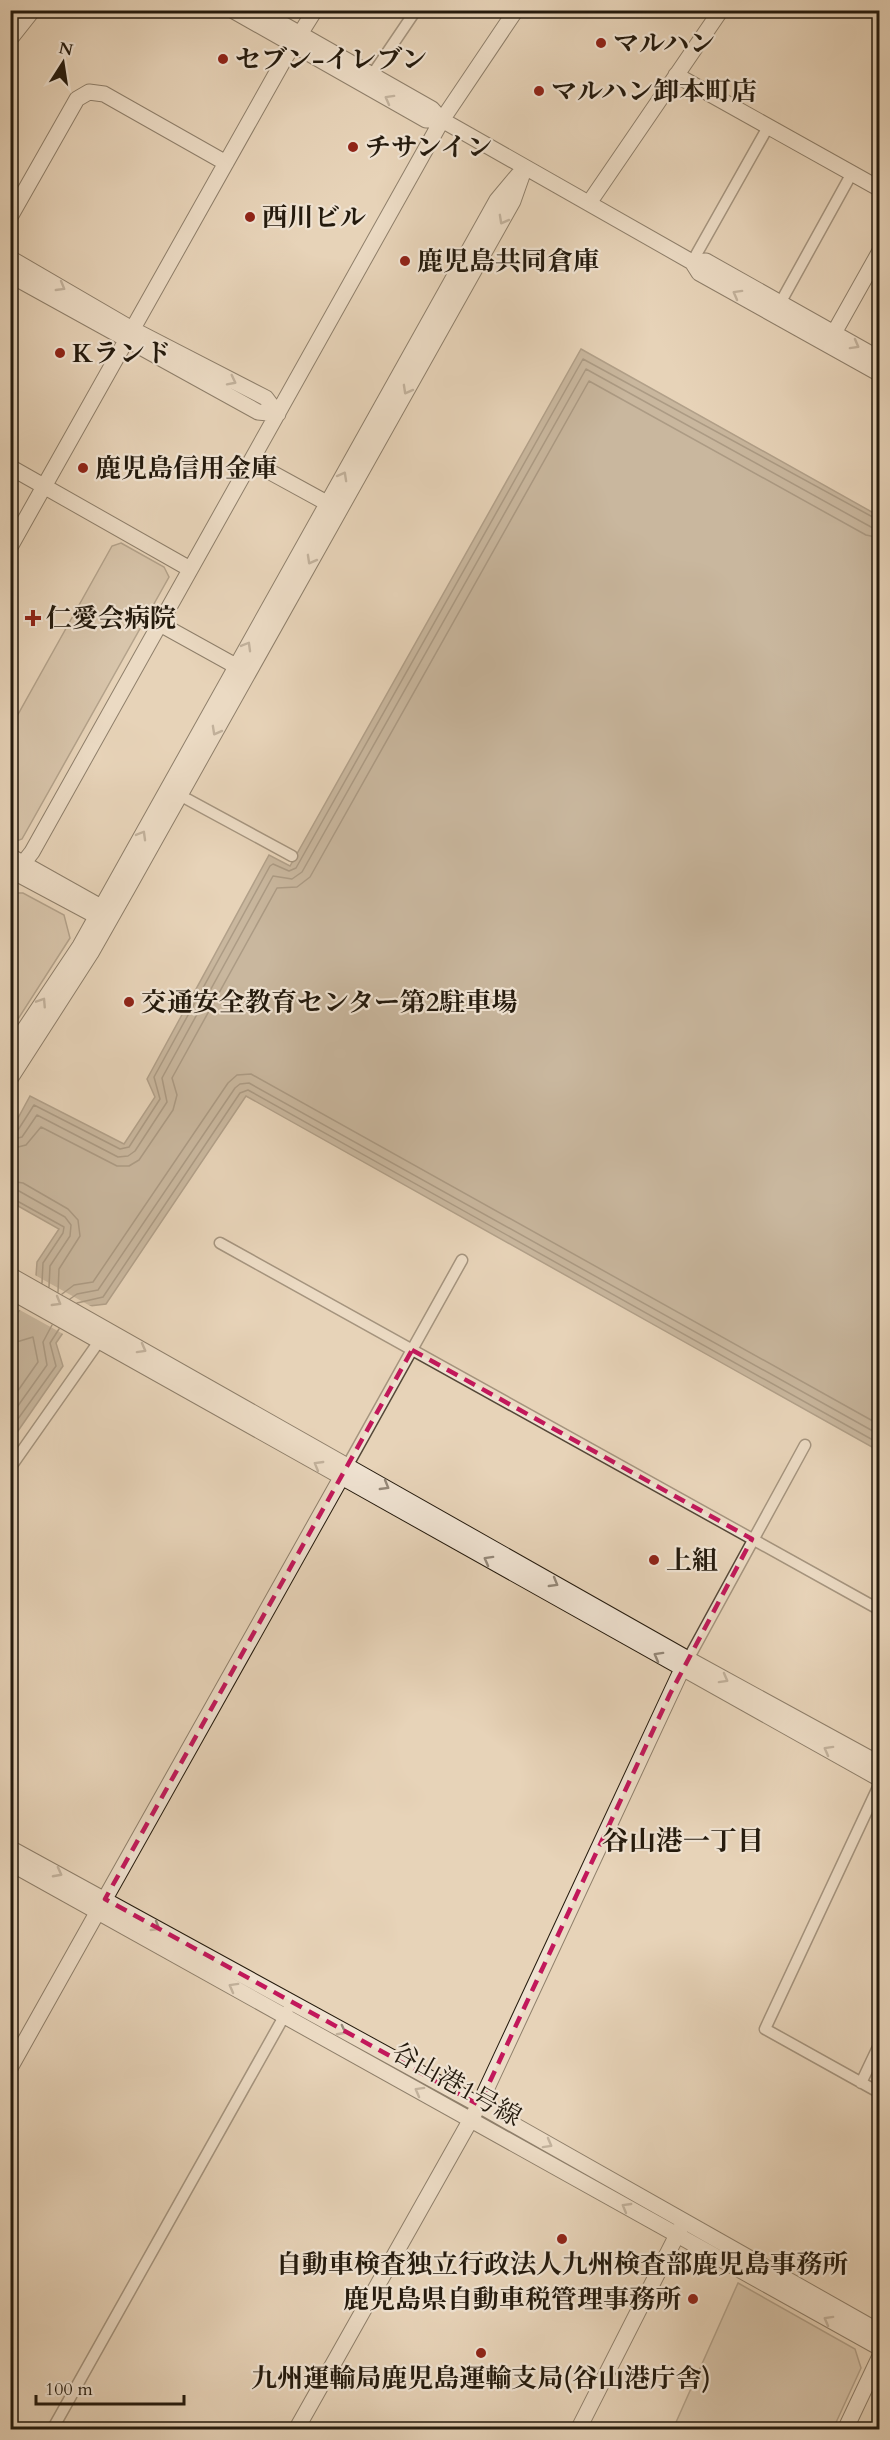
<svg xmlns="http://www.w3.org/2000/svg" width="890" height="2440" font-family="Cardo,'Noto Serif JP',serif">
<style>
.green{fill:#c6b49b;stroke:#756754;stroke-width:1.5}
.water{fill:#a5947e;stroke:#716351;stroke-width:1.5}
.pier{fill:#e7d3b8}
.lines{fill:none;stroke-linecap:round;stroke-linejoin:round}
.shore{stroke:#645746;stroke-width:1.5}
.street-casing{stroke:#554838;stroke-width:13}
.secondary-casing{stroke:#241a0d;stroke-width:17}
.street{stroke:#efe2d1;stroke-width:10}
.secondary{stroke:#efe2d1;stroke-width:15}
.oneway{stroke:#948879}
.marked{fill:none;stroke:#c2185b;stroke-width:4.5;stroke-dasharray:12 8;stroke-linejoin:round}
.poi-dot{fill:#8f2418;stroke:#efe2d1;stroke-width:2}
.labels{text-anchor:middle;stroke-width:4.5;stroke-linejoin:round;paint-order:stroke}
.poi-label{font-size:26px;font-weight:bold;fill:#241a0d;stroke:#efe2d1;text-anchor:start}
.street-label{font-size:26px;fill:#241a0d;stroke:#efe2d1}
.neighbourhood-label{font-size:27px;font-weight:bold;fill:#241a0d;stroke:#efe2d1}
</style>
<rect width="100%" height="100%" fill="#e7d3b8"/>
<filter id="stains"><feTurbulence type="fractalNoise" baseFrequency=".00333" numOctaves="4"/><feColorMatrix values="0 0 0 0 .2 0 0 0 0 .09 0 0 0 0 .02 0 0 0 .5 -.17"/></filter>
<radialGradient id="worn" r=".72"><stop offset=".6" stop-color="#630" stop-opacity="0"/><stop offset="1" stop-color="#630" stop-opacity=".3"/></radialGradient>
<path class="green" d="M121,543L164,567L169,577L22,839L14,842L10,840L11,727L112,546Z
M11,893H23L64,915L70,938L11,1030Z
M738,2283L855,2349L861,2368L833,2429H673Z"/>
<path class="water" d="M581,349L879,516V1451L246,1096L106,1304L81,1307L56,1343L63,1366L11,1441V1322L35,1289L37,1262L59,1229L11,1202V1131L30,1096L124,1144L155,1097L147,1079L269,855L290,866Z"/>
<path class="pier" d="M33,1274L94,1308L83,1309L65,1335L18,1309L33,1288Z"/>
<g class="lines">
<path class="shore" d="M10,1133L18,1130L34,1105L120,1149L129,1147L160,1099L154,1077L270,866L273,864L289,871L296,868L583,359L880,521
M10,1140L22,1137L37,1115L118,1157L128,1156L135,1151L167,1102L162,1078L273,876L292,879L302,872L586,369L871,527L880,529
M10,1149L26,1145L41,1127L117,1166H129L139,1160L173,1110L177,1095L172,1078L277,888L297,887L310,877L589,381L866,535L880,538
M10,1181L23,1183L68,1209L78,1220L80,1236L59,1269L58,1292
M10,1190L19,1191L65,1217L71,1225L70,1236L50,1266L49,1287
M10,1197L64,1227L63,1233L43,1263L42,1283
M62,1294L74,1285L93,1282L228,1083L237,1075L251,1074L880,1425
M70,1299L77,1294L98,1290L235,1088L240,1084L249,1083L880,1435
M77,1303L103,1297L240,1093L248,1090L880,1444
M10,1344L33,1337L38,1362L10,1402
M10,1417L47,1365L43,1342L52,1325
M10,1430L56,1366L50,1343L59,1329"/>
<defs>
<path id="street" d="M372,75L416,10
M692,262L768,127
M778,307L852,173
M174,792L292,856
M220,1243L880,1610
M10,1468L100,1340
M345,1470L462,1260
M686,1663L805,1445
M880,1783L765,2029L880,2093
M861,2083L880,2043
M52,2430L291,2004"/>
<path id="secondary" d="M232,10L426,120H442
M258,10L432,109L442,120L692,262L699,273L880,374
M10,14L14,10
M10,39L33,10
M676,75L880,189
M589,203L721,10
M10,217L77,99L89,92L104,94L226,163
M10,258L132,329L266,398L278,414
M692,262L706,261L880,359
M10,275L258,412L278,414
M830,340L880,251
M252,462L336,508
M10,467L190,569
M10,547L285,58L315,10
M160,624L243,670
M10,856L101,907L106,914
M10,870L96,916L106,918
M10,880L32,852L442,120L516,10
M10,1051L80,946L497,200L518,175
M10,1079L91,953L129,886L513,201L525,167
M10,1275L688,1659L880,1764
M10,1291L880,1779
M10,1848L479,2105L880,2332
M10,1863L880,2348
M10,2068L341,1478
M296,2430L479,2105L682,1669
M578,2430L680,2229
M845,2430L880,2356"/>
</defs>
<use href="#street" class="street-casing"/>
<use href="#secondary" class="secondary-casing"/>
<use href="#street" class="street"/>
<use href="#secondary" class="secondary"/>
</g>
<defs><path id="oneway-chevron" d="M-2-3.5L2.5 0L-2 3.5" fill="none" stroke-width="1.6" stroke-linecap="round" stroke-linejoin="round" transform="scale(1.5)"/></defs>
<g class="oneway">
<use href="#oneway-chevron" transform="translate(389 99) rotate(-151)"/>
<use href="#oneway-chevron" transform="translate(503 220) rotate(119)"/>
<use href="#oneway-chevron" transform="translate(61 287) rotate(30)"/>
<use href="#oneway-chevron" transform="translate(737 294) rotate(-151)"/>
<use href="#oneway-chevron" transform="translate(855 345) rotate(29)"/>
<use href="#oneway-chevron" transform="translate(232 381) rotate(27)"/>
<use href="#oneway-chevron" transform="translate(407 390) rotate(119)"/>
<use href="#oneway-chevron" transform="translate(343 476) rotate(-61)"/>
<use href="#oneway-chevron" transform="translate(311 560) rotate(119)"/>
<use href="#oneway-chevron" transform="translate(247 646) rotate(-60)"/>
<use href="#oneway-chevron" transform="translate(216 731) rotate(119)"/>
<use href="#oneway-chevron" transform="translate(142 835) rotate(-60)"/>
<use href="#oneway-chevron" transform="translate(42 1002) rotate(-57)"/>
<use href="#oneway-chevron" transform="translate(57 1302) rotate(30)"/>
<use href="#oneway-chevron" transform="translate(142 1349) rotate(29)"/>
<use href="#oneway-chevron" transform="translate(318 1465) rotate(-150)"/>
<use href="#oneway-chevron" transform="translate(385 1486) rotate(30)"/>
<use href="#oneway-chevron" transform="translate(488 1560) rotate(-151)"/>
<use href="#oneway-chevron" transform="translate(554 1583) rotate(30)"/>
<use href="#oneway-chevron" transform="translate(658 1656) rotate(-151)"/>
<use href="#oneway-chevron" transform="translate(724 1679) rotate(29)"/>
<use href="#oneway-chevron" transform="translate(828 1750) rotate(-151)"/>
<use href="#oneway-chevron" transform="translate(58 1873) rotate(28)"/>
<use href="#oneway-chevron" transform="translate(156 1927) rotate(30)"/>
<use href="#oneway-chevron" transform="translate(233 1987) rotate(-151)"/>
<use href="#oneway-chevron" transform="translate(342 2031) rotate(28)"/>
<use href="#oneway-chevron" transform="translate(419 2091) rotate(-151)"/>
<use href="#oneway-chevron" transform="translate(548 2144) rotate(29)"/>
<use href="#oneway-chevron" transform="translate(626 2207) rotate(-150)"/>
<use href="#oneway-chevron" transform="translate(828 2320) rotate(-151)"/>
</g>
<path d="M0 0H890V2440H0ZM412,1350L752,1539L670,1694L479,2105L105,1899Z" fill="#e7d3b8" fill-opacity=".55" fill-rule="evenodd"/>
<path class="marked" d="M412,1350L752,1539L670,1694L479,2105L105,1899Z"/>
<g class="poi-dot">
<circle cx="601" cy="43" r="6"/>
<circle cx="223" cy="59" r="6"/>
<circle cx="539" cy="91" r="6"/>
<circle cx="353" cy="147" r="6"/>
<circle cx="250" cy="217" r="6"/>
<circle cx="405" cy="261" r="6"/>
<circle cx="60" cy="353" r="6"/>
<circle cx="83" cy="468" r="6"/>
<path d="M30 609h6v6h6v6h-6v6h-6v-6h-6v-6h6z"/>
<circle cx="129" cy="1002" r="6"/>
<circle cx="654" cy="1560" r="6"/>
<circle cx="562" cy="2239" r="6"/>
<circle cx="693" cy="2299" r="6"/>
<circle cx="481" cy="2353" r="6"/>
</g>
<g class="labels">
<g class="poi-label">
<text x="613" y="52">マルハン</text>
<text x="235" y="68">セブン-イレブン</text>
<text x="551" y="100">マルハン卸本町店</text>
<text x="365" y="156">チサンイン</text>
<text x="262" y="226">西川ビル</text>
<text x="417" y="270">鹿児島共同倉庫</text>
<text x="72" y="362">Kランド</text>
<text x="95" y="477">鹿児島信用金庫</text>
<text x="46" y="627">仁愛会病院</text>
<text x="141" y="1011">交通安全教育センター第2駐車場</text>
<text x="666" y="1569">上組</text>
<text x="562" y="2273" text-anchor="middle">自動車検査独立行政法人九州検査部鹿児島事務所</text>
<text x="681" y="2308" text-anchor="end">鹿児島県自動車税管理事務所</text>
<text x="481" y="2387" text-anchor="middle">九州運輸局鹿児島運輸支局(谷山港庁舎)</text>
</g>
<g class="street-label">
<text transform="translate(457 2084) rotate(29)" y="9">谷山港1号線</text>
</g>
<g class="neighbourhood-label">
<text x="683" y="1850">谷山港一丁目</text>
</g>
</g>
<rect width="890" height="2440" fill="none" stroke="#e7d3b8" stroke-width="36"/>
<rect x="12" y="12" width="866" height="2416" fill="none" stroke="#241a0d" stroke-width="3"/>
<rect x="18" y="18" width="854" height="2404" fill="none" stroke="#241a0d" stroke-width="1.5"/>
<g transform="translate(63 63) rotate(12)" stroke="#efe2d1" stroke-width="4.5" paint-order="stroke">
<path d="M0-4.5L10 22L0 15L-10 22Z" fill="#241a0d"/>
<text y="-9" font-size="16" font-weight="bold" text-anchor="middle" fill="#241a0d">N</text>
</g>
<path d="M36 2395v9h148v-9" fill="none" stroke="#241a0d" stroke-width="3"/>
<text x="45" y="2395" font-size="18" fill="#241a0d" stroke="#efe2d1" stroke-width="4.5" paint-order="stroke">100 m</text>
<rect width="100%" height="100%" filter="url(#stains)"/>
<rect width="100%" height="100%" fill="url(#worn)"/>
</svg>
